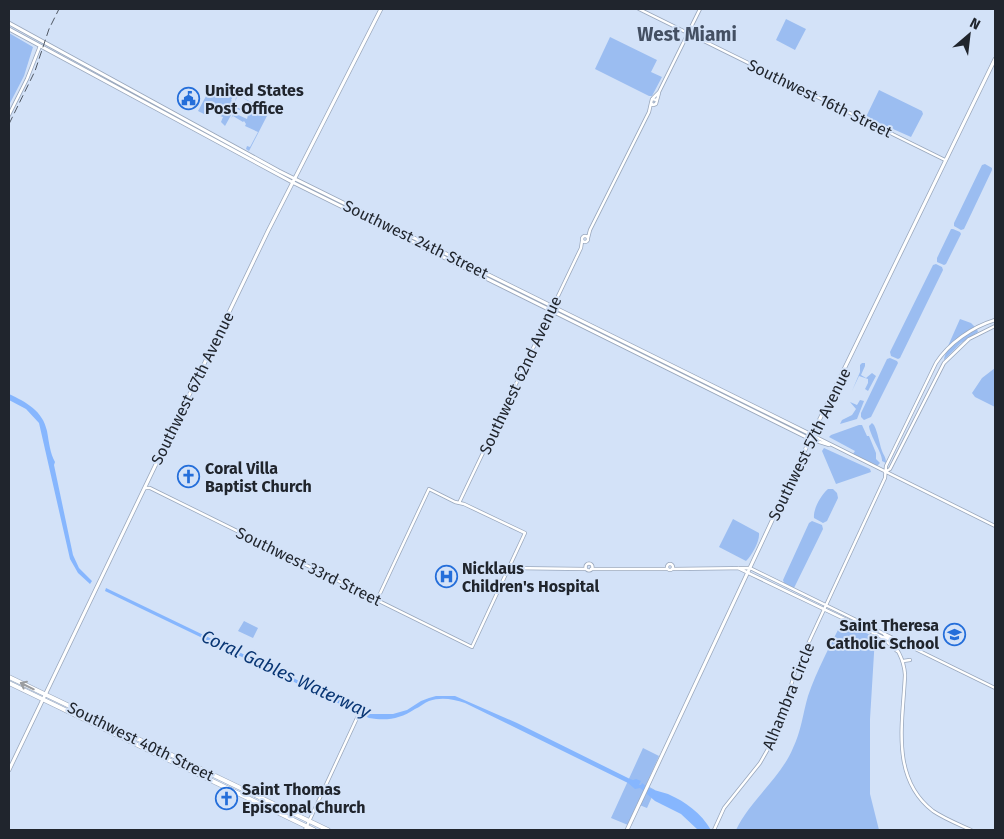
<svg xmlns="http://www.w3.org/2000/svg" width="1004" height="839" font-family="'Fira Sans',sans-serif">
<style>
.green{fill:#9bbdf1}
.water{fill:#86b6fe}
.lines{fill:none;stroke-linecap:round;stroke-linejoin:round}
.tertiary-casing{stroke:#99a7bc;stroke-width:4}
.secondary-casing{stroke:#99a7bc;stroke-width:4.5}
.primary-casing{stroke:#99a7bc;stroke-width:5}
.tertiary{stroke:#fff;stroke-width:2.5}
.secondary{stroke:#fff;stroke-width:3}
.primary{stroke:#fff;stroke-width:4}
.rail{stroke:#505864;stroke-width:1;stroke-dasharray:8 4;stroke-linecap:butt}
.oneway{stroke:#9b9da0}
.labels{text-anchor:middle;stroke-width:4;stroke-linejoin:round;paint-order:stroke}
.poi-label{font-size:16px;font-weight:bold;fill:#20252d;stroke:#d3e2f8;text-anchor:start}
.street-label{font-size:16px;fill:#20252d;stroke:#d3e2f8}
.water-label{font-size:18px;font-style:italic;fill:#093674;stroke:#d3e2f8}
.quarter-label{font-size:19px;font-weight:bold;fill:#445063;stroke:#d3e2f8}
</style>
<rect width="100%" height="100%" fill="#d3e2f8"/>
<path class="green" d="M786,19L806,29L795,50L776,40Z
M9,33L33,47L24,76L9,105Z
M610,37L657,60L651,72L662,77L652,96H649L595,69Z
M212,85L221,90L223,87L238,95L235,102L236,97L234,95L231,100L233,102L235,108L225,126L221,122L223,117L220,116L221,113L217,109H212L208,116L198,111Z
M879,90L922,111L923,114L911,137L866,117Z
M240,96L269,112L249,151L246,149L247,146L250,147L258,132L245,126L246,124L244,121L243,122L233,116L231,118L234,113L247,119L248,115L236,108V107L248,112L253,107L251,103Z
M985,164L992,168V170L964,229L961,230L954,226V223L982,165Z
M951,229H953L960,232L961,234L946,264L944,265L937,262V258Z
M936,264L942,267L943,270L900,358L898,359L891,356L890,352L933,265Z
M960,319L971,323L975,327L948,346Z
M977,329L978,332L961,343L944,360C945,346 965,335 977,329Z
M890,358L897,361L898,363L871,417L864,420L861,417V413L887,359Z
M862,363H865V366L861,375L866,378L872,373L876,376L868,391L865,389L868,383V379L859,376L852,391L860,372V365Z
M995,368V407L975,397L972,393L982,378Z
M860,400L864,401L857,419L840,424L842,420L852,415L856,409L850,402L857,405Z
M872,423L874,425C878,433 879,442 882,451C884,456 886,457 886,463L882,461C883,454 870,436 869,426Z
M859,425H862L867,436H869L876,453V459L880,463L877,466L853,454L855,451L829,437L831,435Z
M824,448L870,469L871,472L836,484L822,451Z
M828,489H833L837,493L838,498L827,521L823,523L814,518C813,509 821,495 828,489Z
M733,519L759,533C760,541 752,555 746,561L719,547Z
M812,521L822,525L823,529L794,588L784,583L783,580L809,523Z
M244,621L258,628L253,638L238,631Z
M842,622L875,637L870,719V794L879,830H736C750,800 780,779 793,748C801,732 803,713 808,696C817,670 830,646 842,622Z
M643,748L659,756L646,785L655,790L647,808L637,804L628,825L611,818Z"/>
<path class="water" d="M9,394C26,402 43,411 47,431C49,442 50,453 55,462L54,465L73,555L79,568L92,581L90,584L78,573L70,559L39,423L26,409L9,400Z
M106,588L368,714H393L407,710L421,701L429,698L436,696H455L517,723L630,779L633,780L636,779L641,781L639,785H641L642,783C649,790 659,791 668,794C686,802 701,813 711,830H698L681,814L655,801L640,788L635,789L628,783L465,703C453,699 441,697 429,701C424,703 420,707 415,709C400,719 387,721 369,718L140,608L105,591Z"/>
<g class="lines">
<defs>
<path id="tertiary" d="M639,9L945,160
M653,98L659,92L700,9
M657,100L652,99L651,103L653,105L656,104L659,93
M9,115L27,79L40,46
M582 239a3 3 0 1 1 6 0a3 3 0 1 1-6 0Z
M588,238L590,230L649,112L651,103
M812,435L995,526
M810,439L829,445
M885,472L890,469L944,363L969,339L995,326
M145,488H150L472,647L525,533L464,504L455,502L429,489L377,600
M459,503L581,248L582,241
M585.5 567a3.5 3.5 0 1 1 7 0a3.5 3.5 0 1 1-7 0Z
M667 567a3 3 0 1 1 6 0a3 3 0 1 1-6 0Z
M509,568L586,569
M738,568L882,637L899,642
M591,569H667
M672,569L750,568L995,688
M884,634C896,645 904,658 905,675C903,722 890,778 933,811C945,819 958,824 971,830
M883,638L897,651
M903,661L910,660
M305,830L357,718
M714,830L724,808L760,763L772,742L778,729L795,672L885,478L886,466L936,363C949,343 972,327 995,320"/>
<path id="secondary" d="M9,23L279,171L812,435
M9,29L292,182L810,439
M9,770L268,231L381,9
M627,830L814,431L995,59"/>
<path id="primary" d="M9,677L328,830
M9,683L314,830"/>
</defs>
<use href="#tertiary" class="tertiary-casing"/>
<use href="#secondary" class="secondary-casing"/>
<use href="#primary" class="primary-casing"/>
<use href="#tertiary" class="tertiary"/>
<use href="#secondary" class="secondary"/>
<use href="#primary" class="primary"/>
<path class="rail" d="M9,124L35,71L49,29L59,9"/>
</g>
<defs><path id="oneway-shaft" d="M-6 0H5M1.5-3L5.5 0L1.5 3" fill="none" stroke-width="1.6" stroke-linecap="round" stroke-linejoin="round" transform="scale(1.25)"/></defs>
<use class="oneway" href="#oneway-shaft" transform="translate(27 686) rotate(-154)"/>
<defs>
<symbol id="civic-ring" viewBox="-11 -11 22 22"><circle r="9.5" fill="#d3e2f8" stroke="#246eda" stroke-width="1.5"/><path d="M-.6-6.5H3V-4.5H.6V-3L4-1V1h2V6H-6V1h2V-1L-.6-3ZM-1.2 2.5V6h2.4V2.5Z" fill="#246eda"/></symbol>
<symbol id="church-ring" viewBox="-11 -11 22 22"><circle r="9.5" fill="#d3e2f8" stroke="#246eda" stroke-width="1.5"/><path d="M-1.2-6h2.4v3.5h3.3v2.4h-3.3V6h-2.4V-.1h-3.3v-2.4h3.3Z" fill="#246eda"/></symbol>
<symbol id="hospital-ring" viewBox="-11 -11 22 22"><circle r="9.5" fill="#d3e2f8" stroke="#246eda" stroke-width="1.5"/><path d="M-5-5h3v3.5h4V-5h3V5h-3V1.5h-4V5h-3Z" fill="#246eda"/></symbol>
<symbol id="school-ring" viewBox="-11 -11 22 22"><circle r="9.5" fill="#d3e2f8" stroke="#246eda" stroke-width="1.5"/><path d="M0-5L7-2L0 1L-7-2ZM-4 1L0 2.5L4 1V4Q0 6-4 4Z" fill="#246eda"/></symbol>
</defs>
<g fill-rule="evenodd">
<use href="#civic-ring" x="176" y="86" width="25" height="25"/>
<use href="#church-ring" x="176" y="464" width="25" height="25"/>
<use href="#hospital-ring" x="434" y="564" width="25" height="25"/>
<use href="#school-ring" x="942" y="622" width="25" height="25"/>
<use href="#church-ring" x="214" y="786" width="25" height="25"/>
</g>
<g class="labels">
<g class="poi-label">
<text x="205" y="96">United States<tspan x="205" dy="18">Post Office</tspan></text>
<text x="205" y="474">Coral Villa<tspan x="205" dy="18">Baptist Church</tspan></text>
<text x="462" y="574">Nicklaus<tspan x="462" dy="18">Children's Hospital</tspan></text>
<text x="939" y="631" text-anchor="end">Saint Theresa<tspan x="939" dy="18">Catholic School</tspan></text>
<text x="242" y="795">Saint Thomas<tspan x="242" dy="18">Episcopal Church</tspan></text>
</g>
<g class="street-label">
<text transform="translate(820 98) rotate(26)" y="6">Southwest 16th Street</text>
<text transform="translate(416 239) rotate(26)" y="6">Southwest 24th Street</text>
<text transform="translate(520 375) rotate(-65)" y="6">Southwest 62nd Avenue</text>
<text transform="translate(192 388) rotate(-64)" y="6">Southwest 67th Avenue</text>
<text transform="translate(809 444) rotate(-64)" y="6">Southwest 57th Avenue</text>
<text transform="translate(309 566) rotate(26)" y="6">Southwest 33rd Street</text>
<text transform="translate(788 696) rotate(-68)" y="6">Alhambra Circle</text>
<text transform="translate(141 741) rotate(26)" y="6">Southwest 40th Street</text>
</g>
<g class="water-label">
<text transform="translate(286 674) rotate(25)" y="6">Coral Gables Waterway</text>
</g>
<g class="quarter-label">
<text x="687" y="41">West Miami</text>
</g>
</g>
<rect width="1004" height="839" fill="none" stroke="#20252d" stroke-width="20"/>
<g transform="translate(969 35) rotate(28)" stroke="#d3e2f8" stroke-width="4" paint-order="stroke">
<path d="M0-4L9 19L0 12L-9 19Z" fill="#20252d"/>
<text y="-8" font-size="14" font-weight="bold" text-anchor="middle" fill="#20252d">N</text>
</g>
</svg>
